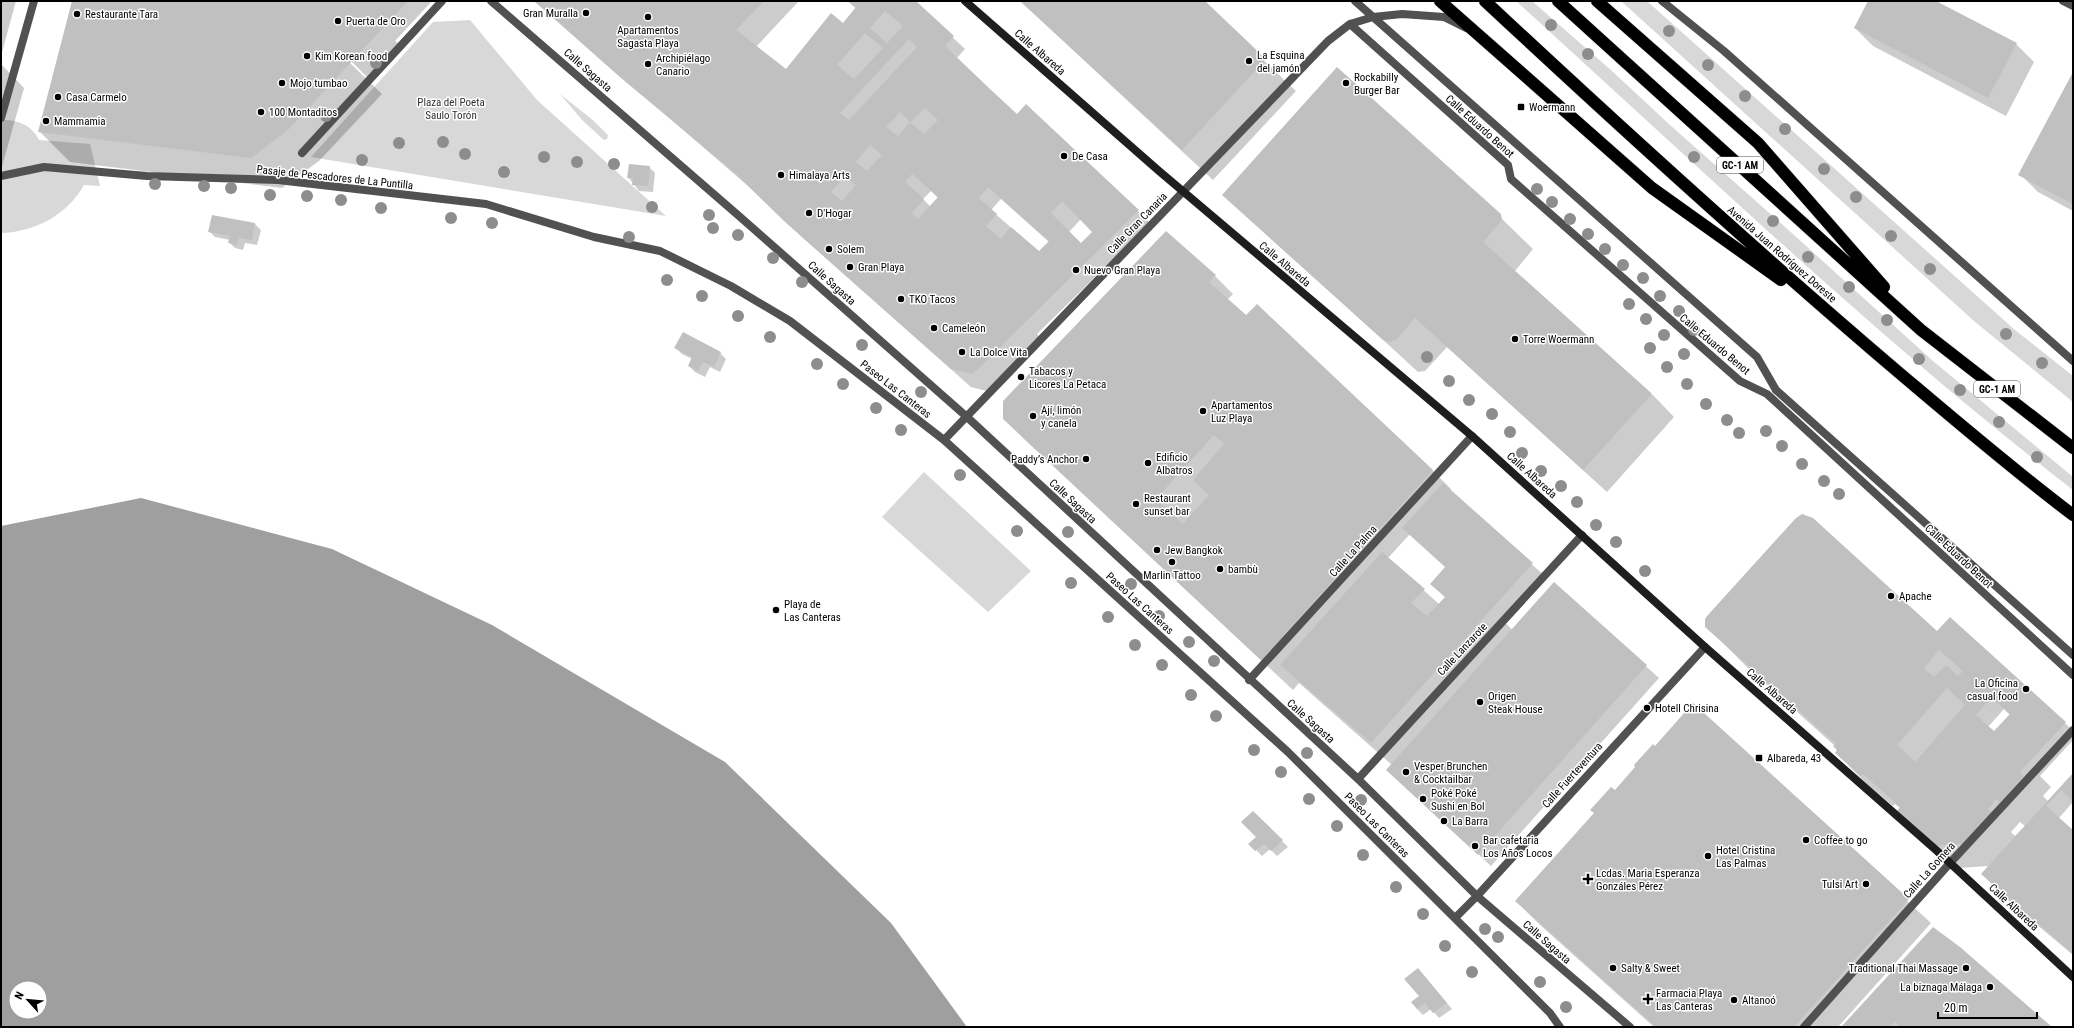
<svg xmlns="http://www.w3.org/2000/svg" width="2074" height="1028" font-family="'Roboto Condensed',sans-serif">
<style>
.green{fill:#d8d8d8}
.water{fill:#9f9f9f;fill-rule:evenodd}
.shadow{fill:#0003;fill-rule:evenodd}
.building{fill:#c0c0c0;fill-rule:evenodd}
.lines{fill:none;stroke-linecap:round;stroke-linejoin:round}
.highway-casing{stroke:#dbdbdb;stroke-width:13}
.lane{stroke:#515151;stroke-width:8}
.street{stroke:#515151;stroke-width:8}
.secondary{stroke:#1e1e1e;stroke-width:8}
.highway{stroke:#000;stroke-width:12}
.tree{fill:#8d8d8d}
.poi-dot{fill:#000;stroke:#fff;stroke-width:1.5}
.labels{text-anchor:middle;stroke-width:3;stroke-linejoin:round;paint-order:stroke}
.shield{fill:#fff;stroke:#4c4c4c;stroke-width:1}
.shield-label{font-size:10px;font-weight:bold;fill:#000}
.poi-label{font-size:11px;fill:#000;stroke:#fff;text-anchor:start}
.street-label{font-size:11px;fill:#000;stroke:#fff}
.park-label{font-size:11px;fill:#2f2f2f;stroke:#fff}
</style>
<rect width="100%" height="100%" fill="#fff"/>
<path class="green" d="M1516,1H1532L1612,71L1670,125L1784,226L1933,361L2073,477V490C1878,339 1699,167 1516,1Z
M1621,1H1647L2015,330L2073,376V402L1974,321Z
M470,20L537,100L666,216L311,157L433,22Z
M560,94L594,121L608,135L607,139L604,140L582,120Z
M1,120C17,119 32,125 39,140L90,144L100,186L84,185C67,215 35,232 1,233Z
M924,472L1031,571L988,612L882,517Z"/>
<path class="water" d="M141,498L332,549L492,625L725,762L891,923L967,1027H1V526ZM16,988H40V1012H16Z"/>
<path class="shadow" d="M1,1H16L1,56Z
M73,1H432L395,41L401,46L370,80L350,60V63L382,94L319,161L282,188L70,162L39,131Z
M534,1H799L756,47L789,73L843,25L856,9L848,1H914L965,49L957,58L1017,116L1095,169L1150,223L1037,334L1043,340L991,392L971,387L803,238L748,186ZM931,191L938,198L931,207L923,199ZM1001,199L1049,242L1039,252L991,210ZM1081,219L1094,232L1081,244L1069,232Z
M1020,1H1201L1296,91L1213,180Z
M1869,1H1934L2016,44L2034,62L2006,116L1873,46L1855,28Z
M1,64L24,88L1,170Z
M2073,74V211L2038,192L2020,174Z
M649,167L655,173L653,192L639,191L628,177Z
M1465,183L1533,249L1515,271L1651,393L1674,417L1607,492L1447,347L1425,371L1418,372L1356,315Z
M255,224L261,230L257,245L245,243L243,250L235,248L229,242L230,240L215,237L209,231Z
M1215,276L1233,294L1227,300L1386,428L1433,471L1451,489L1449,491L1545,576L1504,621L1513,631L1554,583L1659,678L1491,866L1425,805L1392,765L1299,683L1293,690L1022,437ZM1410,534L1446,567L1432,584L1446,598L1440,605L1388,558Z
M676,348L720,353L726,359L720,372L710,367L705,377L695,372L689,366L692,359L682,354Z
M1709,629L1937,632L2065,723L2073,731V740L2040,776L2051,787L2043,796L2048,801L2073,774V802L2058,819L2073,831V955L2013,905L1982,874L1988,866L1959,868L1900,808L1895,804L1893,806L1867,784L1836,753L1839,750L1835,746L1747,667ZM2004,709L2010,715L1999,735L1988,727ZM2020,822L2025,826L2015,836L2011,832Z
M1693,705L1931,923L1838,1027H1654L1539,924L1516,901Z
M1253,812L1288,847L1277,856L1270,849L1262,856L1250,844L1258,837Z
M1933,928L2051,1027H1843Z
M1424,976L1452,1009L1439,1018L1431,1009L1423,1015L1417,1009Z"/>
<path class="building" d="M72,1H408L288,130L251,158L38,132Z
M534,1H764L736,30L786,69L831,13L843,23L856,7L847,1H916L954,36L945,46L990,89L1017,114L1026,104L1139,210L973,374L951,369L784,221L735,173L621,78ZM885,11L903,26L887,43L870,28ZM865,33L883,48L854,79L837,65ZM909,39L917,47L849,120L840,113ZM925,108L938,120L924,134L910,122L898,136L886,127L900,112L910,122ZM870,145L882,155L867,171L856,162ZM912,174L938,197L918,219L912,213L924,199L905,182ZM845,176L856,185L842,201L831,192ZM988,187L1049,241L1039,251L1011,227L1001,239L986,226L997,214L979,198ZM1062,201L1092,232L1081,243L1051,213Z
M1020,1H1205L1266,59L1182,150Z
M1868,1H1936L2017,43L1988,98L1854,28Z
M1337,67L1501,214L1502,220L1483,242L1651,393V395L1583,470L1415,318L1397,339L1390,342L1383,340L1222,195Z
M2073,72V204L2018,175Z
M629,164L650,166L648,186L632,185L633,178H627Z
M212,215L255,223L252,240L239,238L237,245L228,243L230,236L208,232Z
M1166,231L1216,275L1209,282L1246,315L1257,304L1433,470L1261,660L1003,419V401ZM1214,435L1224,444L1193,480L1209,495L1183,524L1156,499Z
M683,332L721,352L714,367L703,362L698,371L688,366L692,357L674,348Z
M1443,483L1533,563L1371,743L1280,665L1382,552L1425,589L1411,603L1427,616L1445,597L1430,584L1445,567L1402,528Z
M1802,514L1813,518L1937,631L1950,617L2066,722L2020,772L2024,776L2000,802L1996,799L1988,809L1992,812L1962,844L1935,846L1897,811L1900,807L1863,774L1861,776L1835,753L1837,750L1833,746L1836,744L1705,627V619L1707,616L1796,518ZM1939,650L1963,671L1958,676L1946,665L1934,677L1924,668ZM1947,688L1965,705L1915,762L1897,745ZM1991,698L2010,714L1994,731L1976,715Z
M1554,582L1647,665L1478,855L1386,770Z
M1693,703L1909,899L1794,1027H1656L1515,901L1594,813L1590,810L1611,787L1615,790L1635,767L1634,765L1653,744L1655,746Z
M2073,773V801L2061,790L2046,806L2073,830V954L1981,874Z
M1253,811L1283,840L1271,851L1264,844L1255,851L1248,844L1256,837L1241,822Z
M1933,927L1960,947L2052,1027H1901L1895,1022L1890,1027H1841Z
M1418,968L1447,1003L1433,1013L1425,1003L1417,1009L1411,1002L1419,996L1404,979Z"/>
<g class="lines">
<defs>
<path id="highway" d="M1440,1L1652,188L1781,280
M1485,1C1620,127 1756,251 1897,371C1955,420 2012,469 2073,515
M1558,1L1921,330L2073,448
M1597,1L1758,143L1884,287"/>
</defs>
<use href="#highway" class="highway-casing"/>
<path class="lane" d="M1355,1L1757,357L1776,390
M1662,1L1724,51L2073,361"/>
<path class="street" d="M491,1L739,216L967,417L1358,779L1477,896L1630,1027
M2063,1L2073,6
M1350,24L1508,165L1511,179L1740,381L1767,394L2073,675
M1,118L34,1
M302,153L442,1
M1,176L44,167L147,176L278,180L486,204L594,237L660,251L731,286L790,321L944,440L1288,752L1550,1013L1560,1027
M1776,390L2073,655
M944,440L1328,41L1350,24L1373,17L1402,14L1444,17L1466,28
M1249,680L1472,436
M1358,779L1582,535
M1455,918L1477,896L1705,647
M1804,1027L1950,863L2073,730"/>
<path class="secondary" d="M965,1L1159,171L1472,436L1705,647L1936,850L2073,977"/>
<use href="#highway" class="highway"/>
</g>
<g class="tree">
<circle cx="1551" cy="25" r="6"/>
<circle cx="1669" cy="31" r="6"/>
<circle cx="1588" cy="54" r="6"/>
<circle cx="376" cy="63" r="6"/>
<circle cx="1708" cy="65" r="6"/>
<circle cx="1745" cy="96" r="6"/>
<circle cx="326" cy="116" r="6"/>
<circle cx="1785" cy="129" r="6"/>
<circle cx="443" cy="142" r="6"/>
<circle cx="399" cy="143" r="6"/>
<circle cx="465" cy="154" r="6"/>
<circle cx="544" cy="157" r="6"/>
<circle cx="1694" cy="157" r="6"/>
<circle cx="362" cy="160" r="6"/>
<circle cx="577" cy="162" r="6"/>
<circle cx="614" cy="164" r="6"/>
<circle cx="1824" cy="169" r="6"/>
<circle cx="504" cy="172" r="6"/>
<circle cx="155" cy="184" r="6"/>
<circle cx="204" cy="186" r="6"/>
<circle cx="231" cy="188" r="6"/>
<circle cx="1537" cy="189" r="6"/>
<circle cx="270" cy="195" r="6"/>
<circle cx="307" cy="196" r="6"/>
<circle cx="1856" cy="197" r="6"/>
<circle cx="341" cy="200" r="6"/>
<circle cx="1552" cy="202" r="6"/>
<circle cx="652" cy="207" r="6"/>
<circle cx="381" cy="208" r="6"/>
<circle cx="709" cy="215" r="6"/>
<circle cx="451" cy="218" r="6"/>
<circle cx="1570" cy="219" r="6"/>
<circle cx="1773" cy="221" r="6"/>
<circle cx="492" cy="223" r="6"/>
<circle cx="713" cy="228" r="6"/>
<circle cx="1588" cy="234" r="6"/>
<circle cx="738" cy="235" r="6"/>
<circle cx="1891" cy="236" r="6"/>
<circle cx="629" cy="237" r="6"/>
<circle cx="1605" cy="249" r="6"/>
<circle cx="1808" cy="257" r="6"/>
<circle cx="773" cy="258" r="6"/>
<circle cx="1623" cy="265" r="6"/>
<circle cx="1930" cy="269" r="6"/>
<circle cx="1643" cy="278" r="6"/>
<circle cx="667" cy="280" r="6"/>
<circle cx="802" cy="282" r="6"/>
<circle cx="1849" cy="287" r="6"/>
<circle cx="702" cy="296" r="6"/>
<circle cx="1660" cy="296" r="6"/>
<circle cx="1629" cy="304" r="6"/>
<circle cx="1679" cy="311" r="6"/>
<circle cx="738" cy="316" r="6"/>
<circle cx="1646" cy="319" r="6"/>
<circle cx="1887" cy="320" r="6"/>
<circle cx="1694" cy="330" r="6"/>
<circle cx="2006" cy="334" r="6"/>
<circle cx="1664" cy="335" r="6"/>
<circle cx="770" cy="337" r="6"/>
<circle cx="862" cy="345" r="6"/>
<circle cx="1650" cy="348" r="6"/>
<circle cx="1684" cy="354" r="6"/>
<circle cx="1427" cy="357" r="6"/>
<circle cx="1919" cy="359" r="6"/>
<circle cx="2042" cy="363" r="6"/>
<circle cx="817" cy="364" r="6"/>
<circle cx="1667" cy="367" r="6"/>
<circle cx="1449" cy="381" r="6"/>
<circle cx="843" cy="384" r="6"/>
<circle cx="1687" cy="384" r="6"/>
<circle cx="1960" cy="390" r="6"/>
<circle cx="921" cy="392" r="6"/>
<circle cx="1469" cy="400" r="6"/>
<circle cx="1706" cy="404" r="6"/>
<circle cx="876" cy="408" r="6"/>
<circle cx="1492" cy="414" r="6"/>
<circle cx="1727" cy="420" r="6"/>
<circle cx="1999" cy="422" r="6"/>
<circle cx="901" cy="430" r="6"/>
<circle cx="1766" cy="431" r="6"/>
<circle cx="1510" cy="432" r="6"/>
<circle cx="1739" cy="433" r="6"/>
<circle cx="1782" cy="446" r="6"/>
<circle cx="1522" cy="453" r="6"/>
<circle cx="2037" cy="457" r="6"/>
<circle cx="1802" cy="464" r="6"/>
<circle cx="1541" cy="471" r="6"/>
<circle cx="960" cy="475" r="6"/>
<circle cx="1824" cy="481" r="6"/>
<circle cx="1561" cy="486" r="6"/>
<circle cx="1839" cy="494" r="6"/>
<circle cx="1577" cy="502" r="6"/>
<circle cx="1596" cy="525" r="6"/>
<circle cx="1017" cy="531" r="6"/>
<circle cx="1068" cy="532" r="6"/>
<circle cx="1616" cy="542" r="6"/>
<circle cx="1645" cy="571" r="6"/>
<circle cx="1071" cy="583" r="6"/>
<circle cx="1131" cy="584" r="6"/>
<circle cx="1159" cy="616" r="6"/>
<circle cx="1108" cy="617" r="6"/>
<circle cx="1189" cy="642" r="6"/>
<circle cx="1135" cy="645" r="6"/>
<circle cx="1214" cy="661" r="6"/>
<circle cx="1162" cy="665" r="6"/>
<circle cx="1191" cy="695" r="6"/>
<circle cx="1216" cy="716" r="6"/>
<circle cx="1254" cy="750" r="6"/>
<circle cx="1307" cy="753" r="6"/>
<circle cx="1281" cy="772" r="6"/>
<circle cx="1309" cy="799" r="6"/>
<circle cx="1361" cy="800" r="6"/>
<circle cx="1337" cy="826" r="6"/>
<circle cx="1363" cy="855" r="6"/>
<circle cx="1396" cy="887" r="6"/>
<circle cx="1423" cy="914" r="6"/>
<circle cx="1485" cy="929" r="6"/>
<circle cx="1498" cy="937" r="6"/>
<circle cx="1445" cy="946" r="6"/>
<circle cx="1472" cy="972" r="6"/>
<circle cx="1540" cy="982" r="6"/>
<circle cx="1566" cy="1007" r="6"/>
</g>
<g class="poi-dot">
<circle cx="586" cy="13" r="4"/>
<circle cx="77" cy="14" r="4"/>
<circle cx="648" cy="17" r="4"/>
<circle cx="338" cy="21" r="4"/>
<circle cx="307" cy="56" r="4"/>
<circle cx="1249" cy="61" r="4"/>
<circle cx="648" cy="64" r="4"/>
<circle cx="282" cy="83" r="4"/>
<circle cx="1346" cy="83" r="4"/>
<circle cx="58" cy="97" r="4"/>
<rect x="1517" y="103" width="8" height="8" rx="2"/>
<circle cx="261" cy="112" r="4"/>
<circle cx="46" cy="121" r="4"/>
<circle cx="1064" cy="156" r="4"/>
<circle cx="781" cy="175" r="4"/>
<circle cx="809" cy="213" r="4"/>
<circle cx="829" cy="249" r="4"/>
<circle cx="850" cy="267" r="4"/>
<circle cx="1076" cy="270" r="4"/>
<circle cx="901" cy="299" r="4"/>
<circle cx="934" cy="328" r="4"/>
<circle cx="1515" cy="339" r="4"/>
<circle cx="962" cy="352" r="4"/>
<circle cx="1021" cy="377" r="4"/>
<circle cx="1203" cy="411" r="4"/>
<circle cx="1033" cy="416" r="4"/>
<circle cx="1086" cy="459" r="4"/>
<circle cx="1148" cy="463" r="4"/>
<circle cx="1136" cy="504" r="4"/>
<circle cx="1157" cy="550" r="4"/>
<circle cx="1172" cy="562" r="4"/>
<circle cx="1220" cy="569" r="4"/>
<circle cx="1891" cy="596" r="4"/>
<circle cx="776" cy="610" r="4"/>
<circle cx="2026" cy="689" r="4"/>
<circle cx="1480" cy="702" r="4"/>
<circle cx="1647" cy="708" r="4"/>
<rect x="1755" y="754" width="8" height="8" rx="2"/>
<circle cx="1406" cy="772" r="4"/>
<circle cx="1423" cy="799" r="4"/>
<circle cx="1444" cy="821" r="4"/>
<circle cx="1806" cy="840" r="4"/>
<circle cx="1475" cy="846" r="4"/>
<circle cx="1708" cy="856" r="4"/>
<path d="M1586 873h4v4h4v4h-4v4h-4v-4h-4v-4h4z"/>
<circle cx="1866" cy="884" r="4"/>
<circle cx="1613" cy="968" r="4"/>
<circle cx="1966" cy="968" r="4"/>
<circle cx="1990" cy="987" r="4"/>
<path d="M1646 993h4v4h4v4h-4v4h-4v-4h-4v-4h4z"/>
<circle cx="1734" cy="1000" r="4"/>
</g>
<g class="labels">
<g class="shield">
<rect x="1717" y="157" width="46" height="16" rx="3"/>
<rect x="1974" y="381" width="46" height="16" rx="3"/>
</g>
<g class="shield-label">
<text x="1740" y="169">GC-1 AM</text>
<text x="1997" y="393">GC-1 AM</text>
</g>
<g class="poi-label">
<text x="578" y="17" text-anchor="end">Gran Muralla</text>
<text x="85" y="18">Restaurante Tara</text>
<text x="346" y="25">Puerta de Oro</text>
<text x="648" y="34" text-anchor="middle">Apartamentos<tspan x="648" dy="13">Sagasta Playa</tspan></text>
<text x="1257" y="59">La Esquina<tspan x="1257" dy="13">del jamón</tspan></text>
<text x="315" y="60">Kim Korean food</text>
<text x="656" y="62">Archipiélago<tspan x="656" dy="13">Canario</tspan></text>
<text x="1354" y="81">Rockabilly<tspan x="1354" dy="13">Burger Bar</tspan></text>
<text x="290" y="87">Mojo tumbao</text>
<text x="66" y="101">Casa Carmelo</text>
<text x="1529" y="111">Woermann</text>
<text x="269" y="116">100 Montaditos</text>
<text x="54" y="125">Mammamia</text>
<text x="1072" y="160">De Casa</text>
<text x="789" y="179">Himalaya Arts</text>
<text x="817" y="217">D'Hogar</text>
<text x="837" y="253">Solem</text>
<text x="858" y="271">Gran Playa</text>
<text x="1084" y="274">Nuevo Gran Playa</text>
<text x="909" y="303">TKO Tacos</text>
<text x="942" y="332">Cameleón</text>
<text x="1523" y="343">Torre Woermann</text>
<text x="970" y="356">La Dolce Vita</text>
<text x="1029" y="375">Tabacos y<tspan x="1029" dy="13">Licores La Petaca</tspan></text>
<text x="1211" y="409">Apartamentos<tspan x="1211" dy="13">Luz Playa</tspan></text>
<text x="1041" y="414">Ají, limón<tspan x="1041" dy="13">y canela</tspan></text>
<text x="1156" y="461">Edificio<tspan x="1156" dy="13">Albatros</tspan></text>
<text x="1078" y="463" text-anchor="end">Paddy’s Anchor</text>
<text x="1144" y="502">Restaurant<tspan x="1144" dy="13">sunset bar</tspan></text>
<text x="1165" y="554">Jew Bangkok</text>
<text x="1228" y="573">bambù</text>
<text x="1172" y="579" text-anchor="middle">Marlin Tattoo</text>
<text x="1899" y="600">Apache</text>
<text x="784" y="608">Playa de<tspan x="784" dy="13">Las Canteras</tspan></text>
<text x="2018" y="687" text-anchor="end">La Oficina<tspan x="2018" dy="13">casual food</tspan></text>
<text x="1488" y="700">Origen<tspan x="1488" dy="13">Steak House</tspan></text>
<text x="1655" y="712">Hotell Chrisina</text>
<text x="1767" y="762">Albareda, 43</text>
<text x="1414" y="770">Vesper Brunchen<tspan x="1414" dy="13">&amp; Cocktailbar</tspan></text>
<text x="1431" y="797">Poké Poké<tspan x="1431" dy="13">Sushi en Bol</tspan></text>
<text x="1452" y="825">La Barra</text>
<text x="1483" y="844">Bar cafetaria<tspan x="1483" dy="13">Los Años Locos</tspan></text>
<text x="1814" y="844">Coffee to go</text>
<text x="1716" y="854">Hotel Cristina<tspan x="1716" dy="13">Las Palmas</tspan></text>
<text x="1596" y="877">Lcdas. Maria Esperanza<tspan x="1596" dy="13">Gonzáles Pérez</tspan></text>
<text x="1858" y="888" text-anchor="end">Tulsi Art</text>
<text x="1621" y="972">Salty &amp; Sweet</text>
<text x="1958" y="972" text-anchor="end">Traditional Thai Massage</text>
<text x="1982" y="991" text-anchor="end">La biznaga Málaga</text>
<text x="1656" y="997">Farmacia Playa<tspan x="1656" dy="13">Las Canteras</tspan></text>
<text x="1742" y="1004">Altanoó</text>
</g>
<g class="street-label">
<text transform="translate(1040 52) rotate(41)" y="4">Calle Albareda</text>
<text transform="translate(588 70) rotate(41)" y="4">Calle Sagasta</text>
<text transform="translate(1480 126) rotate(42)" y="4">Calle Eduardo Benot</text>
<text transform="translate(335 177) rotate(6)" y="4">Pasaje de Pescadores de La Puntilla</text>
<text transform="translate(1137 223) rotate(-46)" y="4">Calle Gran Canaria</text>
<text transform="translate(1782 254) rotate(41)" y="4">Avenida Juan Rodríguez Doreste</text>
<text transform="translate(1285 264) rotate(40)" y="4">Calle Albareda</text>
<text transform="translate(832 283) rotate(42)" y="4">Calle Sagasta</text>
<text transform="translate(1715 344) rotate(40)" y="4">Calle Eduardo Benot</text>
<text transform="translate(896 389) rotate(38)" y="4">Paseo Las Canteras</text>
<text transform="translate(1532 475) rotate(42)" y="4">Calle Albareda</text>
<text transform="translate(1073 501) rotate(43)" y="4">Calle Sagasta</text>
<text transform="translate(1353 551) rotate(-48)" y="4">Calle La Palma</text>
<text transform="translate(1959 556) rotate(43)" y="4">Calle Eduardo Benot</text>
<text transform="translate(1140 603) rotate(42)" y="4">Paseo Las Canteras</text>
<text transform="translate(1462 649) rotate(-47)" y="4">Calle Lanzarote</text>
<text transform="translate(1772 691) rotate(41)" y="4">Calle Albareda</text>
<text transform="translate(1311 721) rotate(42)" y="4">Calle Sagasta</text>
<text transform="translate(1572 775) rotate(-48)" y="4">Calle Fuerteventura</text>
<text transform="translate(1377 825) rotate(45)" y="4">Paseo Las Canteras</text>
<text transform="translate(1929 870) rotate(-48)" y="4">Calle La Gomera</text>
<text transform="translate(2014 907) rotate(43)" y="4">Calle Albareda</text>
<text transform="translate(1547 942) rotate(41)" y="4">Calle Sagasta</text>
</g>
<g class="park-label">
<text x="451" y="106">Plaza del Poeta<tspan x="451" dy="13">Saulo Torón</tspan></text>
</g>
</g>
<rect width="2074" height="1028" fill="none" stroke="#000000" stroke-width="4"/>
<g transform="translate(28 1000) rotate(297)"><circle r="19" fill="#ffffff" stroke="#999999"/>
<path d="M0-3L7 15L0 10L-7 15Z" fill="#000000"/>
<text y="-6" font-size="11" font-weight="bold" text-anchor="middle" fill="#000000">N</text>
</g>
<path d="M1938 1012v6h99v-6" fill="none" stroke="#000000" stroke-width="2"/>
<text x="1944" y="1012" font-size="12" fill="#000000" stroke="#ffffff" stroke-width="3" paint-order="stroke">20 m</text>
</svg>
